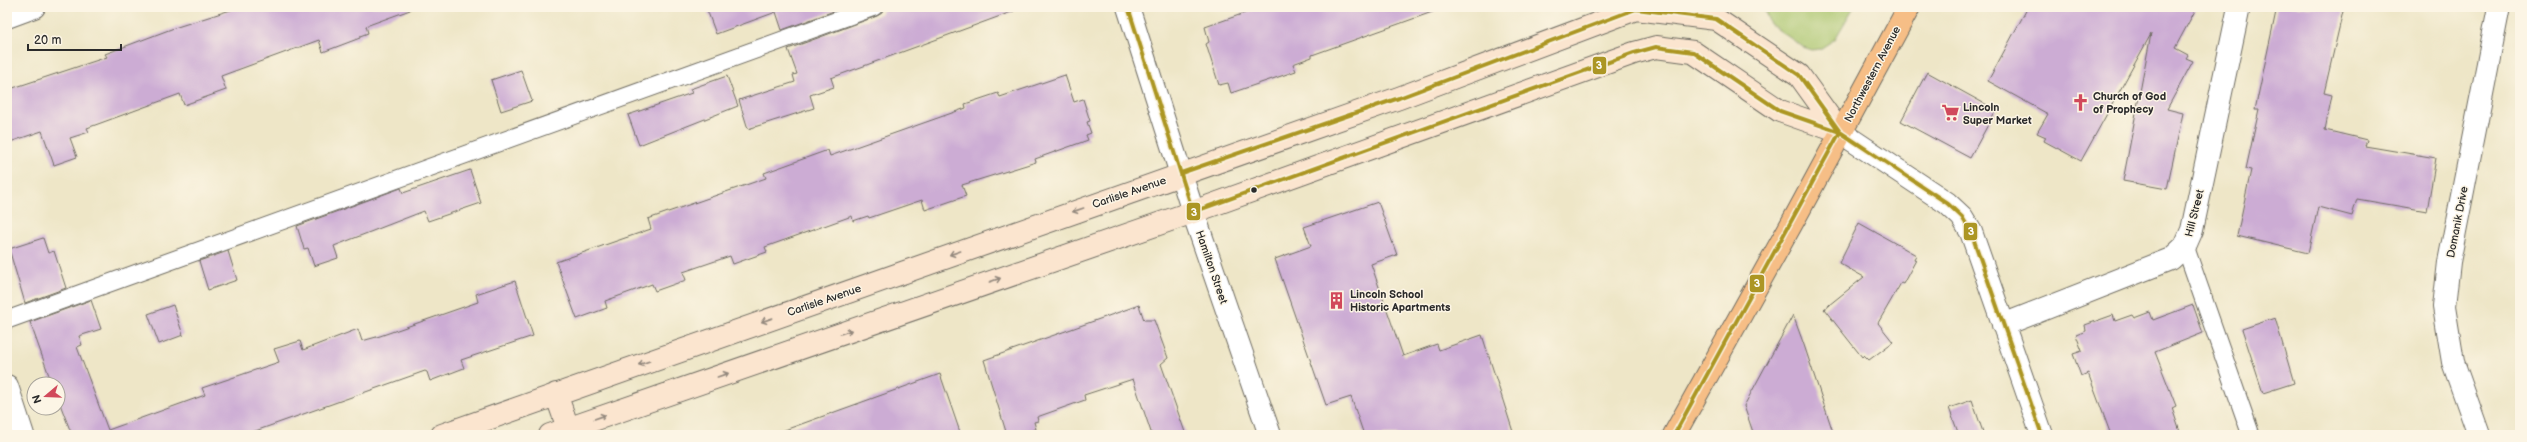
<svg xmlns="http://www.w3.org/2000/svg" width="2527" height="442" font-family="'Balsamiq Sans',sans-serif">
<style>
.green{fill:#a8c46b;stroke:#6a784b}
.building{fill:#ccacd4}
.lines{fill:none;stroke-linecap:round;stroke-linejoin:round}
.lane-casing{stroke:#6f6c62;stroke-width:19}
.street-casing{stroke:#6f6c62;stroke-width:24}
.secondary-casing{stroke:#6f6c62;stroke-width:24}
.primary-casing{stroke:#6f6c62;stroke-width:24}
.lane{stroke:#fff;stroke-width:17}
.street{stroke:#fff;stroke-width:22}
.secondary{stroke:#fbe5cf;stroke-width:22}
.primary{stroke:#f6be86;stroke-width:22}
.bus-1-casing{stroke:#fcf5e5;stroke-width:7}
.bus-1{stroke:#ac9624;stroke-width:4}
.oneway{stroke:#93887d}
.bus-dot{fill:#2b2b2b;stroke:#fcf5e5;stroke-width:1.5}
.labels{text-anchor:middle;stroke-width:3;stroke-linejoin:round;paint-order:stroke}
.street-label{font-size:11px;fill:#2b2b2b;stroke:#fcf5e5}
.poi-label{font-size:11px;font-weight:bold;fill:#2b2b2b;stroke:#fcf5e5;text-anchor:start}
.line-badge{stroke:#fcf5e5;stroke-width:1.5}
.badge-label{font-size:11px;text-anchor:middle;font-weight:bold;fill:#fff}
</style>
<rect width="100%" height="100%" fill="#fcf5e5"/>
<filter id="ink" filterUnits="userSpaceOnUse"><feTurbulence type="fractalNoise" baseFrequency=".025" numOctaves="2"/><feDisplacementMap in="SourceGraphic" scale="8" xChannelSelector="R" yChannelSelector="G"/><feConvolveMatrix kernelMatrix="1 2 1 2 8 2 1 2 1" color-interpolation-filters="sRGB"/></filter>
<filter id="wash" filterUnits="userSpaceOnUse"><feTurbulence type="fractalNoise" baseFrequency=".012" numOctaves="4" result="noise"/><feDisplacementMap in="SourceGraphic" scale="16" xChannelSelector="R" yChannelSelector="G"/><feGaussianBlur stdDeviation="0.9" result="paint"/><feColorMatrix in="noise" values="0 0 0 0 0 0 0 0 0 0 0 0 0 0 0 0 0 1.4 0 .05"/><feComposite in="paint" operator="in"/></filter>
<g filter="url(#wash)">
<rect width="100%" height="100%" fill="#eee6c7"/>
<path class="green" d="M1763,7H1854L1835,39L1820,49L1812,50L1803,47L1770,24Z"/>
<g id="blocks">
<path class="building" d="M240,7H409L410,10L366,26L368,33L360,36V38L323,52L319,40L221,76L226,90L184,105L180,94L87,128L89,132L70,138L77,157L54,165L42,131L7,143V90L107,57L105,54L174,28Z
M706,7H845L782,30L776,12L716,34Z
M884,7H1014V11L831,78L834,87L810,95L814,108L748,129L739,100L795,82L793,75L797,74L788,49L877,16L882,13Z
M1262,7H1434L1435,11L1312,55V57L1293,64L1296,71L1231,93L1228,83L1219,85L1206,44L1209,42L1205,27Z
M2028,7H2197L2175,48L2188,55L2186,58L2193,61L2167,109L2183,113L2167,189L2123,181L2151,34L2081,161L2044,141L2046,137L2037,133L2048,114L1988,81Z
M2277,7H2344L2324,93L2332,95L2325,130L2367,140L2365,146L2436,158L2427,211L2357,199L2352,216L2318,207L2308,253L2237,236L2251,170L2246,169L2259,110H2255Z
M521,70L532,101L501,111L491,80Z
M1927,72L1996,110L1970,158L1901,121Z
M1065,75L1074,102L1083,99L1090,121L1087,122L1091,133L1086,135L1088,140L1035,159L1036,162L962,185L966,196L925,210L922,200L869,218L868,216L853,221L852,216L765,247L767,252L733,264L730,256L683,272L686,280L655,291L652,284L605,301L607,308L577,319L556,262L651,229L648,219L766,178L764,173L828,150L830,156L966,108L965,104L998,93L1000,97Z
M727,76L738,106L639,145L628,115L692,93L690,89Z
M470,170L481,203L428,221L424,211L334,246L338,258L314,266L308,248L304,249L297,226L401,188L403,193Z
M1378,202L1397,255L1371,264L1403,356L1437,344L1439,350L1482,335L1514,435H1364L1351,397L1326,405L1275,259L1311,246L1304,227Z
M1859,223L1916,255L1914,259L1916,260L1903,284L1901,283L1878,323L1893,342L1869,360L1864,355L1862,357L1824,309L1864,277L1839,263Z
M43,238L48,253L54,251L66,288L25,303L9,249Z
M228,251L237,280L208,290L199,261Z
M515,281L533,336L461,360L464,368L430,381L427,372L425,371L244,435H72L58,399V384H52L30,322L91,300L101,329L79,336L82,345L77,347L108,430L205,395L202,388L279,362L274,349L300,341L303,350L358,329L362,341L380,336L478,302L476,294Z
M173,305L183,335L159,344L148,314Z
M1139,305L1144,320H1154L1168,358L1161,364L1186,435H1152L1133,379L1084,395L1085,400L1037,417L1038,421L1034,422L1036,429L1018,435H1007L984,360Z
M2193,305L2203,333L2155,352L2176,406L2172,408L2181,435H2111L2088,373L2081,376L2073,354L2082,351L2076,335L2086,331L2085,325L2113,315L2115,321L2132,315L2134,318L2150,312L2153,320Z
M1793,315L1804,345L1834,435H1754L1744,406Z
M2275,318L2294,383L2263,393L2242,329Z
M940,374L961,435H782V431Z
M1972,400L1984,435H1959L1949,408Z"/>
</g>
</g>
<g filter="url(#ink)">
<use href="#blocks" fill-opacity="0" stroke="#6f6c62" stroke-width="1"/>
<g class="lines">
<defs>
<path id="lane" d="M2185,246L2251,435
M7,320L874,7"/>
<path id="street" d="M1128,7L1193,212L1270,435
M7,17L34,7
M1840,132L1947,203L1962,217L1971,232L2042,435
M2003,325L2171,259L2185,246L2192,230L2239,7
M7,386L23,435
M2479,435L2453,362L2444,307L2449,262L2499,7"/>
<path id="secondary" d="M556,394L568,428
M442,435L1399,98L1636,9L1716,19L1799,75L1840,132
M550,435L1193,212L1634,53L1656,47L1693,52L1780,111L1840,132"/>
<path id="primary" d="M1674,435L1797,214L1909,7"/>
</defs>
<use href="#lane" class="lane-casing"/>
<use href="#street" class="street-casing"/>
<use href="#secondary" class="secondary-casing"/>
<use href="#primary" class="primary-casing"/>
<use href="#lane" class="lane"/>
<use href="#street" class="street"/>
<use href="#secondary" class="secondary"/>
<use href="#primary" class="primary"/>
<defs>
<path id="bus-1" d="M1128,7L1193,212L1634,53L1656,47L1693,52L1780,111L1840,132L1947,203L1962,217L1971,232L2042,435
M1181,173L1399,98L1636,9L1716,19L1799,75L1840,132
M1674,435L1840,132"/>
</defs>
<use href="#bus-1" class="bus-1-casing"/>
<use href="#bus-1" class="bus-1"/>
</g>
<defs><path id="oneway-shaft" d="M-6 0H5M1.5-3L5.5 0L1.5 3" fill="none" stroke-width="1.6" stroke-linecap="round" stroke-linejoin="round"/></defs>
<g class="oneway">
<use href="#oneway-shaft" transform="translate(1078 210) rotate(161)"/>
<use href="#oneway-shaft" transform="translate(955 253) rotate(161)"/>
<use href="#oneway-shaft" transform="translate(995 280) rotate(-19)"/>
<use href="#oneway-shaft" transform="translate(767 320) rotate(161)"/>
<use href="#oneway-shaft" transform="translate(846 332) rotate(-19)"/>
<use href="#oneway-shaft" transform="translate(644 363) rotate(161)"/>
<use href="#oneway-shaft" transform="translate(723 375) rotate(-19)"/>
<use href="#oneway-shaft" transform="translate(600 417) rotate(-19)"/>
</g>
</g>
<defs>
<symbol id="church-bare" viewBox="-9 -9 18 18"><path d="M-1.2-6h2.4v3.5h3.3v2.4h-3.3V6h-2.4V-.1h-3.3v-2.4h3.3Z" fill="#d1495b" stroke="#fcf5e5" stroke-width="2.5" paint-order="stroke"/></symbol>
<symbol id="supermarket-bare" viewBox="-9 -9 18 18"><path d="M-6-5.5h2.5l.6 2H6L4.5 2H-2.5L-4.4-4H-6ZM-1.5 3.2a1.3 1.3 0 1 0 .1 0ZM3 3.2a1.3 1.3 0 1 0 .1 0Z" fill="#d1495b" stroke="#fcf5e5" stroke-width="2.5" paint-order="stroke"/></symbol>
<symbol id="building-bare" viewBox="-9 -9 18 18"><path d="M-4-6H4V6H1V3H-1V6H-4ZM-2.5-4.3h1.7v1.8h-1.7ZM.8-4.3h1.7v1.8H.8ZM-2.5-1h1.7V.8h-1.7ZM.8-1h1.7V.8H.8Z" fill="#d1495b" stroke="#fcf5e5" stroke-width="2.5" paint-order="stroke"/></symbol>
</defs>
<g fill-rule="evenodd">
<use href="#church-bare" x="2068" y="90" width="25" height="25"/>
<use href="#supermarket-bare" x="1938" y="100" width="25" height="25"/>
<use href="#building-bare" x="1324" y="288" width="25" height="25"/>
</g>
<circle class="bus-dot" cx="1254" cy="190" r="3.5"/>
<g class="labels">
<g class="street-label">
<text transform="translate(1872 74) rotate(-62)" y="4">Northwestern Avenue</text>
<text transform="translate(1129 192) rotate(-19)" y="4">Carlisle Avenue</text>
<text transform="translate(2194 213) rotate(-76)" y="4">Hill Street</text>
<text transform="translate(2457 222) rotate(-79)" y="4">Domanik Drive</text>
<text transform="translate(1212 267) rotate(71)" y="4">Hamilton Street</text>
<text transform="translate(824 300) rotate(-19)" y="4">Carlisle Avenue</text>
</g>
<g class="poi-label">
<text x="2093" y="100">Church of God<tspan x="2093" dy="13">of Prophecy</tspan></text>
<text x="1963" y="111">Lincoln<tspan x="1963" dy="13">Super Market</tspan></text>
<text x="1350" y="298">Lincoln School<tspan x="1350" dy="13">Historic Apartments</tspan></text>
</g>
</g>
<g class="line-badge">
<rect x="1592" y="56" width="15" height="19" rx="4" fill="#ac9624"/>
<rect x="1186" y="202" width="15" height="19" rx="4" fill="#ac9624"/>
<rect x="1963" y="222" width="15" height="19" rx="4" fill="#ac9624"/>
<rect x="1749" y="274" width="16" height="19" rx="4" fill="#ac9624"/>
</g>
<g class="badge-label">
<text x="1599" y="69">3</text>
<text x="1194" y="216">3</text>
<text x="1971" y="235">3</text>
<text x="1757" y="287">3</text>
</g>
<rect width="2527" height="442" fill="none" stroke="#fcf5e5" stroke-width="24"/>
<g transform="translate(46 396) rotate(251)"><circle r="19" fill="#fcf5e5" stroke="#a8a49b"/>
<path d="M0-3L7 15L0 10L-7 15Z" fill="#d1495b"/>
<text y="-6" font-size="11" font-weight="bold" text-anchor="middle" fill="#2b2b2b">N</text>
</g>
<path d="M28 44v6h93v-6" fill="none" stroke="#2b2b2b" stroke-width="2"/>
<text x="34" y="44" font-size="12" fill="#2b2b2b" stroke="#fcf5e5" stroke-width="3" paint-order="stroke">20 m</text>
</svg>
